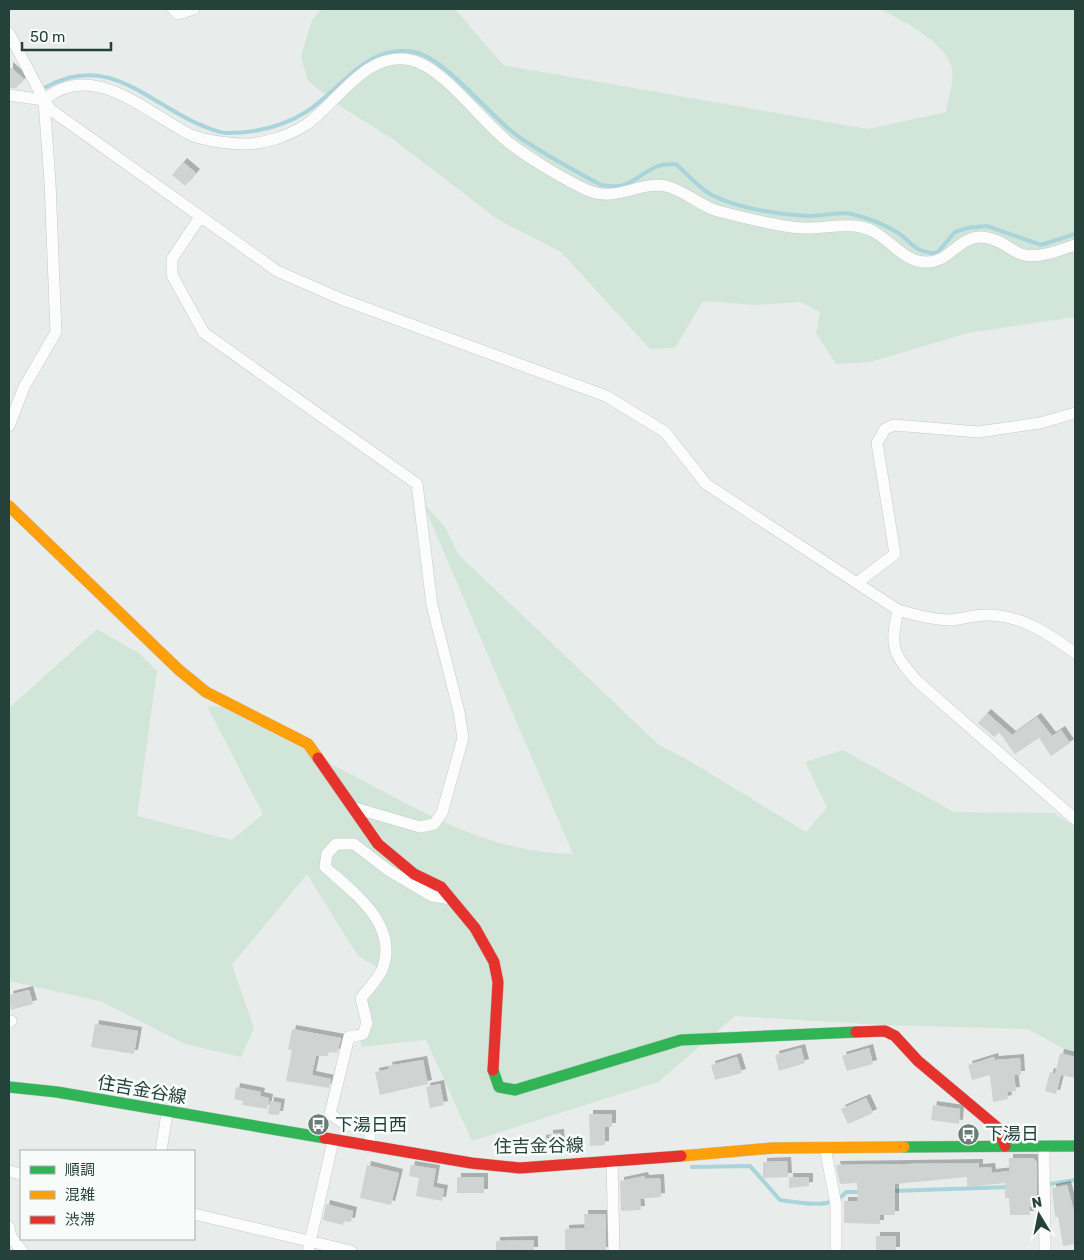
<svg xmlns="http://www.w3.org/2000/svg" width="1084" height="1260" font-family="Rubik,'Noto Sans JP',sans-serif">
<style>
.green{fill:#d1e6d8}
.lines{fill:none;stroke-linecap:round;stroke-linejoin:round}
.stream{stroke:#a9d4db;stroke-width:4}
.building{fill:#cfd4d2;filter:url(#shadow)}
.street-casing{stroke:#c5cac8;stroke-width:12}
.fast-casing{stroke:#c3cbc8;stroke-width:12}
.slow-casing{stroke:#c3cbc8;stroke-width:12}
.jam-casing{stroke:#c3cbc8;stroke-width:12}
.street{stroke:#fcfcfc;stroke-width:11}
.fast{stroke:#30b455;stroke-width:11}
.slow{stroke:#ff9f0a;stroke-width:11}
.jam{stroke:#e5322d;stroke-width:11}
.labels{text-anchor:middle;stroke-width:5;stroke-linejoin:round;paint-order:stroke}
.street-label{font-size:18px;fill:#24423a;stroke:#f7fbf9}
.poi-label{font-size:18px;fill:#24423a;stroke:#f7fbf9;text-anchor:start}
</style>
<defs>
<filter id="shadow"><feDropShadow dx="4" dy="-4" stdDeviation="0" flood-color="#0004"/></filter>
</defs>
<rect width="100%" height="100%" fill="#e8edeb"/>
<path class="green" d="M322,9H455L503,65L868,129L946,112C948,99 954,82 952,69C949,45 900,18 879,9H1075V317L968,333L870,362L836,364L816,333L820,312L801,302L755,305L703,301L675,348L650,349L561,252L497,219L394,140L343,108L308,81L301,56L312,20Z
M422,501L445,527L458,554L659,745L688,760L806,832L827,807L805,762L843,750L954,812L1054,813L1075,827V1055L1028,1029L883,1025L735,1016L658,1082L472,1141L426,1040L361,1047L363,1006L382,970L358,956L307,874L232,965L254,1028L241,1057L185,1044L100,1001L9,981V708L97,629L140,654L157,671L137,816L232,840L263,814L207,706L222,707C270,732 319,757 367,783C437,819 492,852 573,854Z"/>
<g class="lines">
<path class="stream" d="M46,87C107,53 145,100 198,124C207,127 217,133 227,133C255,133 282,127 306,112C341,90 366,43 414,52C446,58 490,117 519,137C545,155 573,170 601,185C631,190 632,178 656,167C662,164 670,164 676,164C686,173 696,185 707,192C732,208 781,215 811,216C823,216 840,211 852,214C867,218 881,223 895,231C913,241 912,253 937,253L955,232L967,228L987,226L1041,245L1075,234
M692,1167L750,1166L780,1200C800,1203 833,1210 846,1192H862
M1051,1184L1075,1180
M892,1191L1010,1187"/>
</g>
<path class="building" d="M9,66L24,79L16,88H9Z
M183,162L196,173L185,186L172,175Z
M987,713L1012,735L1037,717L1052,736L1061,730L1070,743L1051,756L1039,738L1015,754L999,732L994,737L978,723Z
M29,990L33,1004L11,1010L9,995Z
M95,1024L138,1031L134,1054L91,1047Z
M292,1029L341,1038L337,1053L329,1052L328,1056H316L312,1075L331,1079L329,1088L286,1081L292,1050L288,1049Z
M801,1048L805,1063L779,1071L775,1055Z
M869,1048L873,1064L847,1071L842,1056Z
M1060,1053L1075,1057V1078L1056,1074L1061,1075L1056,1094L1045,1091L1050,1072L1055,1074Z
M737,1057L742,1073L715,1080L711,1065Z
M994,1057L995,1060L1020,1058L1021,1075H1014L1016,1091L1007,1092L1008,1099L993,1102L990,1075L972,1080L968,1065Z
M423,1060L428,1084L380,1095L375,1072L389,1069L388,1066Z
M440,1084L444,1105L430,1108L426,1087Z
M236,1087L261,1092L260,1096L269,1098L267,1109L242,1105L243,1101L234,1099Z
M866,1098L873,1113L848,1124L841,1109Z
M270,1101L281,1103L279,1115L268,1114Z
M933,1105L960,1109L959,1124L931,1120Z
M589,1114H612V1127H605V1145L590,1146Z
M560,1133L561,1149L543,1150L542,1139L549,1138V1134Z
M1009,1158H1033L1037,1162V1200H1035V1207H1029L1030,1215H1010L1009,1198H1005V1183L967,1187V1177L895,1184V1215H880V1224L844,1223V1201H858L857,1183L840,1184L836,1165L979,1163V1168L991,1167L992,1173L1009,1171Z
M787,1161L788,1177L763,1178V1162Z
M367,1165L399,1173L391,1205L360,1198Z
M411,1165L436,1169L433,1187L444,1189L442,1201L416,1196L419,1178L409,1176Z
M644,1176L645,1179L660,1178L661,1197L640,1199L641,1210L621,1211L620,1181Z
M457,1177H484V1193H457Z
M789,1177H809V1186L789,1188Z
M1067,1185L1075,1215V1244L1063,1246L1058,1217H1055L1052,1188Z
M326,1204L353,1211L351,1222L344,1221L343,1225L323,1220Z
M584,1214H606V1251H565V1229L585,1228Z
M876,1236H896V1251H876Z
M534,1240V1251H496V1241Z"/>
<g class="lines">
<defs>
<path id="street" d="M173,9L178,14L194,9
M9,33L44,100L51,110L277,271L341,299L606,396L665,432L706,484L898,610C915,615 933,620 951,620C963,619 976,614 989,615C1023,616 1049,634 1075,653
M9,95L44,100C92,59 146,112 189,134C204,141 225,143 241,144C262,145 289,136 307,124C338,102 366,50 411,60C444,67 483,124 512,145C532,160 565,180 587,190C615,203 639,181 666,186C684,190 700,206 718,211C741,217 781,227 803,228C822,229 842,223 861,227C887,232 900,262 926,262C949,263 959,236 982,237C1003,239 1009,251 1024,255C1041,258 1060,250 1075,245
M200,217L172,259V275L204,333L417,484L432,605L459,712L463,738L442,813L434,824L420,827L355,808
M9,426L24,387L56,332L50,182L44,100
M858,582L895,554L877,443L885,429L894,425L978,432L1040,423L1075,413
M898,610C890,648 892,652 917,681L1075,819
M9,1022L11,1021
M1044,1146L1045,1251
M370,1147V1131L345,1124L330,1114L349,1037L363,1034L367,1023L361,998C368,990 377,980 382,970C400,925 354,893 325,867L327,854L336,844H354L388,870L432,896L451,899
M825,1147L836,1205V1251
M161,1151L167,1113
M612,1161L614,1251
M9,1171L21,1174
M194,1214L351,1251
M9,1227L11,1237L22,1251
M308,1251L333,1141"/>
<path id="fast" d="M493,1070L499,1087L515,1090L681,1040L856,1032
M9,1087L57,1092L325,1138
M904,1147L1075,1146"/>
<path id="slow" d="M9,506L179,670L206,692L308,744L318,758
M681,1156L773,1148L904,1147"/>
<path id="jam" d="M318,758L378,844L414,874L441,887L475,928L494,962L498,982L493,1070
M856,1032L885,1031L895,1036L918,1061L999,1129L1005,1146
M325,1138L471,1163L520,1168L681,1156"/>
</defs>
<use href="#street" class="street-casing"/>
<use href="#fast" class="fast-casing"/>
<use href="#slow" class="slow-casing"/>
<use href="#jam" class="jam-casing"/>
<use href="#street" class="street"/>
<use href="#fast" class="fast"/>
<use href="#slow" class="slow"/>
<use href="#jam" class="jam"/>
</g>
<defs>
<symbol id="bus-disc" viewBox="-11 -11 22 22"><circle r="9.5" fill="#697e78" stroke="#f7fbf9"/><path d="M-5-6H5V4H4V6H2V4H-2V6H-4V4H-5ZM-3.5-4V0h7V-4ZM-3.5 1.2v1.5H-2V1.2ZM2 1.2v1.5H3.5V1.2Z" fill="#fff"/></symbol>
</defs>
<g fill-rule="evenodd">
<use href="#bus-disc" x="306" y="1112" width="25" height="25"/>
<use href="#bus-disc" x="956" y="1122" width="25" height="25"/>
</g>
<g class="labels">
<g class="street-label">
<text transform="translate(142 1090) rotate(10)" y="6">住吉金谷線</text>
<text transform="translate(539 1146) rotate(-1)" y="6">住吉金谷線</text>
</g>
<g class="poi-label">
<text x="335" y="1131">下湯日西</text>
<text x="985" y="1140">下湯日</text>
</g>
</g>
<rect width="1084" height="1260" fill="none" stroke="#24423a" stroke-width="20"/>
<rect x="20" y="1150" width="175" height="90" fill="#f7fbf9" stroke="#a3b1ad"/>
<rect x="30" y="1166" width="25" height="8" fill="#30b455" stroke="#a3b1ad"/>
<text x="65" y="1175" font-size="15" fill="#24423a">順調</text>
<rect x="30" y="1191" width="25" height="8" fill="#ff9f0a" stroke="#a3b1ad"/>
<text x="65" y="1200" font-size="15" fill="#24423a">混雑</text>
<rect x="30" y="1216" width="25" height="8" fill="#e5322d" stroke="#a3b1ad"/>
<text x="65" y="1225" font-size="15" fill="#24423a">渋滞</text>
<g transform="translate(1039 1215) rotate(350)" stroke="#f7fbf9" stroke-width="4" paint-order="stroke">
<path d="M0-4L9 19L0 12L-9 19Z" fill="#24423a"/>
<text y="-8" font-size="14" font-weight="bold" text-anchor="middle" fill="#24423a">N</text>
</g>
<path d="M22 42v8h89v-8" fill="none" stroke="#24423a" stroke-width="2.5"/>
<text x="30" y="42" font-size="15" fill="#24423a" stroke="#f7fbf9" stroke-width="4" paint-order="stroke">50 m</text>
</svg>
